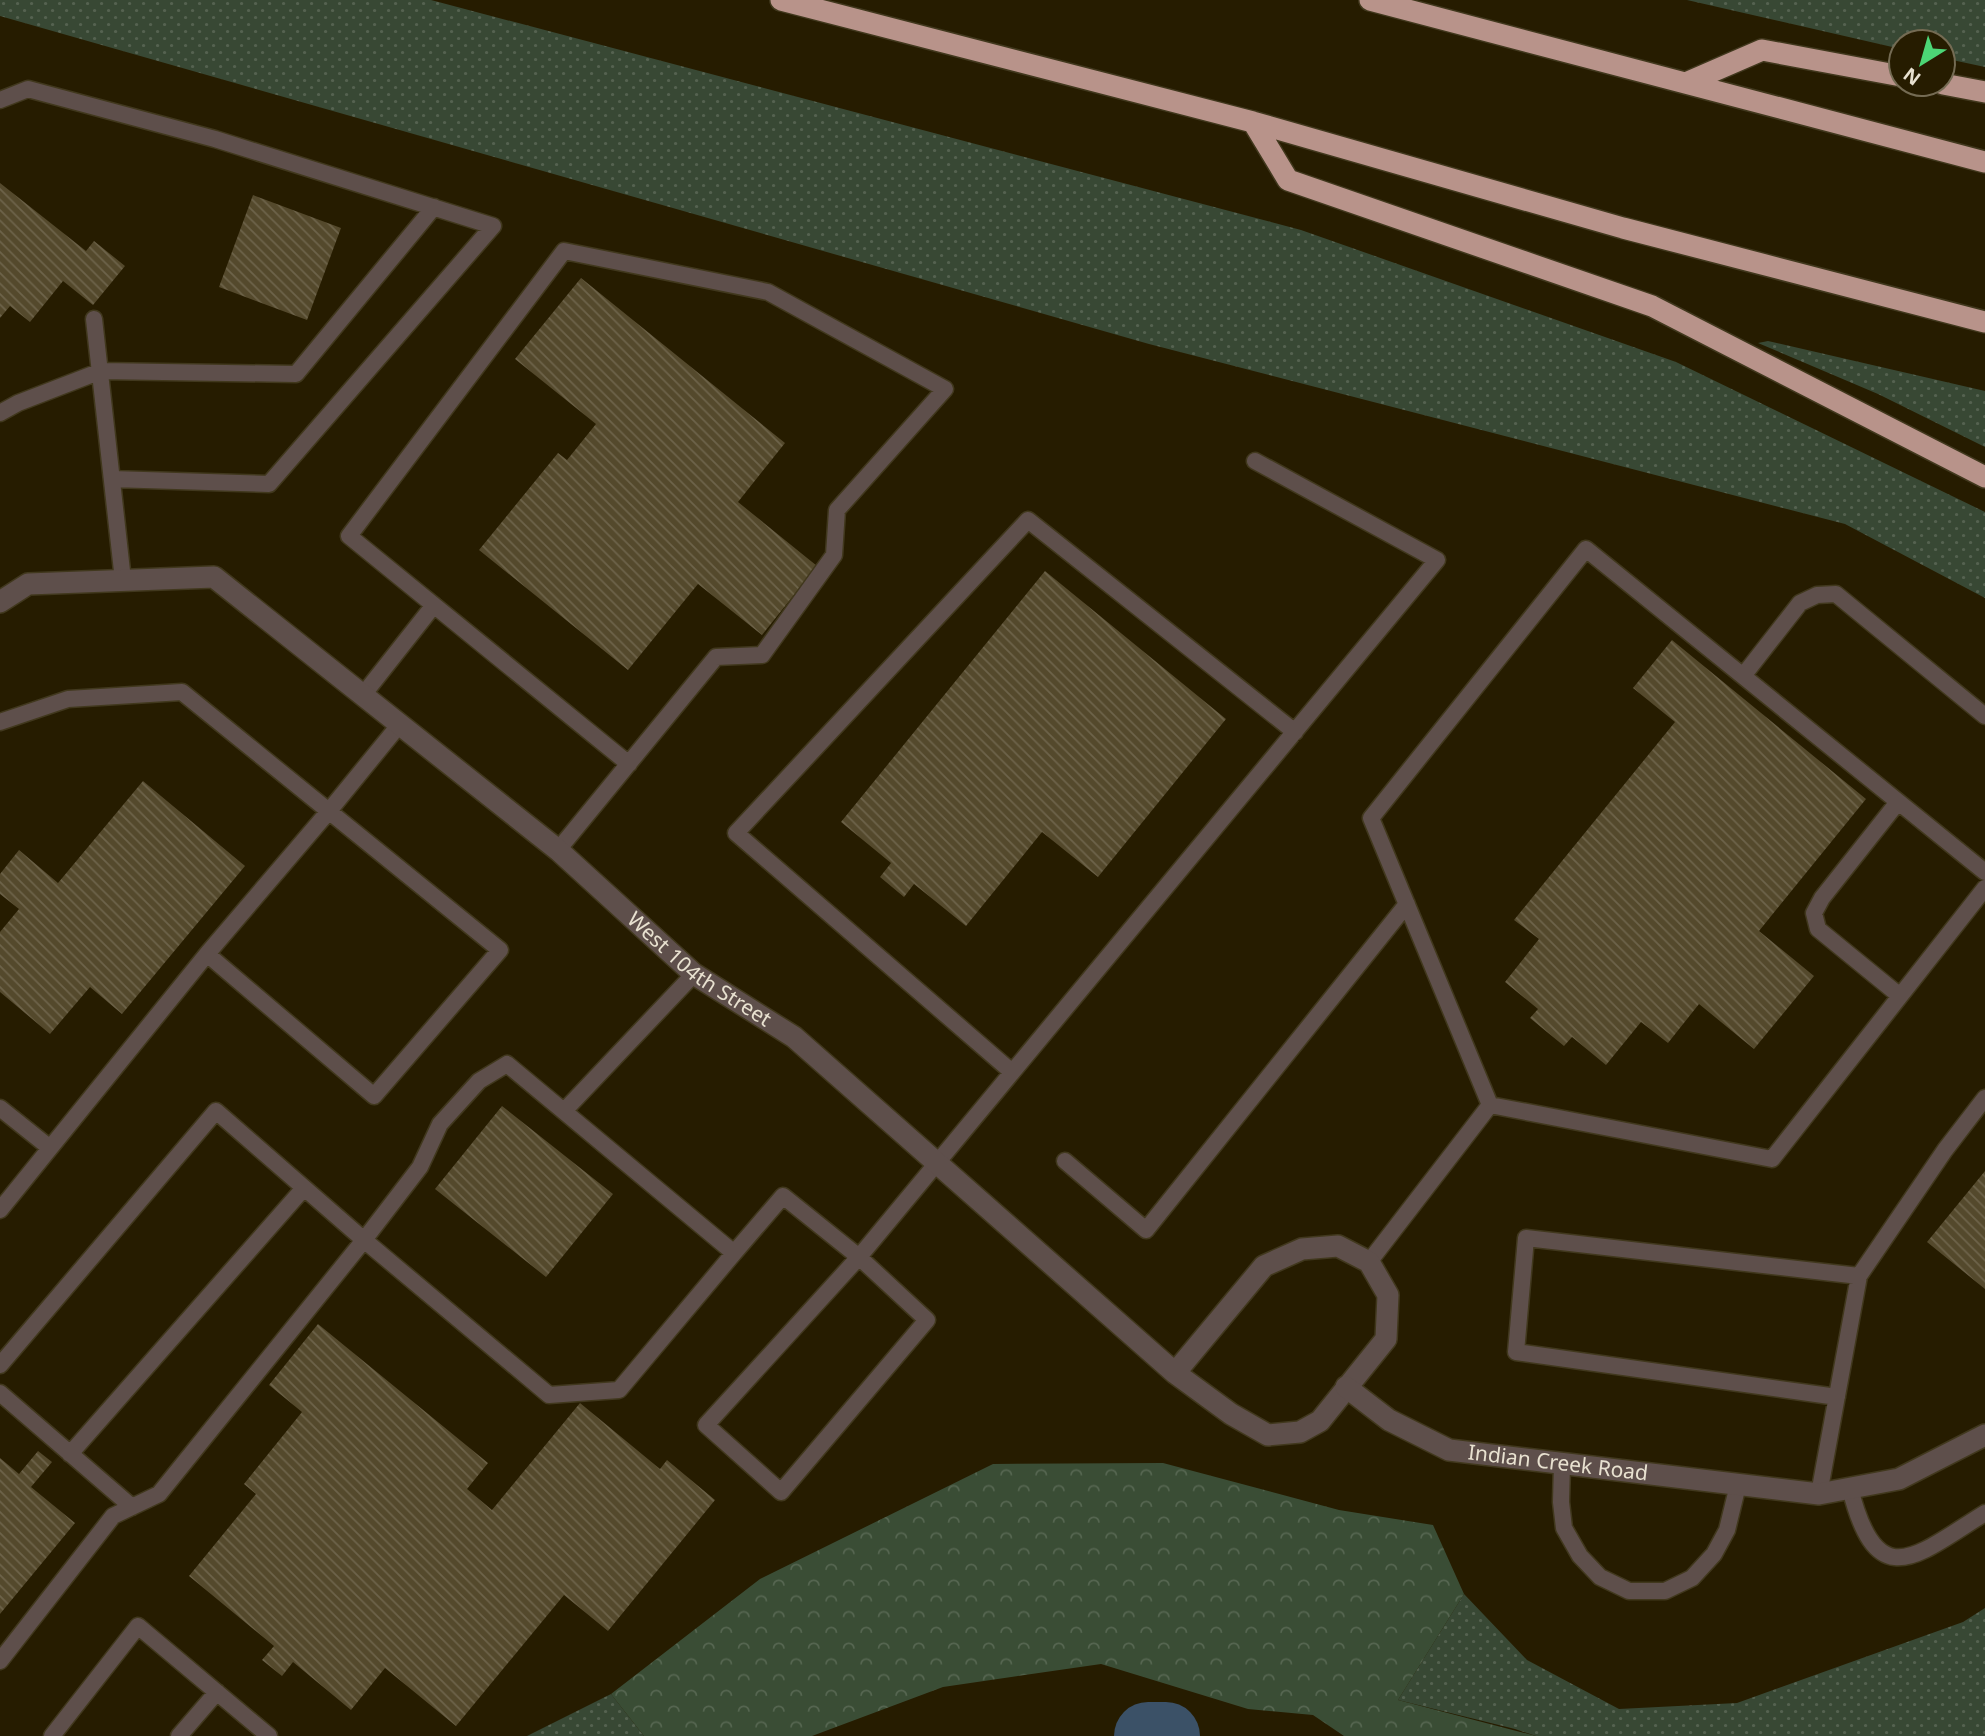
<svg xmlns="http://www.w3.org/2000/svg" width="1985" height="1736" font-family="'Noto Sans',sans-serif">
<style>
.grass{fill:url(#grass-dots)}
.forest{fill:url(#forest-crowns)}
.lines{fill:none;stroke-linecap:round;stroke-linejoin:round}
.river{stroke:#3b5167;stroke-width:68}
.building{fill:url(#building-back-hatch)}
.lane-casing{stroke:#41381d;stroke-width:19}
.street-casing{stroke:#41381d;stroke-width:24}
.highway-casing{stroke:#41381d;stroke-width:24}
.lane{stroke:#5e4f4b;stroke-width:16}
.street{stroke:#5e4f4b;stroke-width:21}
.highway{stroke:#b8938a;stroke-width:21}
.labels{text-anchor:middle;stroke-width:7;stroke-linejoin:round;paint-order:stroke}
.street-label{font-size:21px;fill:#e8e1d0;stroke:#261c00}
</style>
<defs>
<pattern id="grass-dots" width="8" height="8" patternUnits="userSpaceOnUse" patternTransform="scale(1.75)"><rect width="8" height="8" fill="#384834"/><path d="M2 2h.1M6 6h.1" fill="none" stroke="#556250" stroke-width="1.8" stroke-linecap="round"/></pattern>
<pattern id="forest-crowns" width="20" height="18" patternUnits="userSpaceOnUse" patternTransform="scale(1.75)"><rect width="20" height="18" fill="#3a4d35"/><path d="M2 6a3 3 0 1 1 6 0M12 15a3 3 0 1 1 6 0" fill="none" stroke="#566651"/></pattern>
<pattern id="building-back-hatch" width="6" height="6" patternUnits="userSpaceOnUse" patternTransform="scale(1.75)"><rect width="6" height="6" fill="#54492c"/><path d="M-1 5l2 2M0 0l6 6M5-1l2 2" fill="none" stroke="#6d634a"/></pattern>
</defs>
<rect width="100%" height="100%" fill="#261c00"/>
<path class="grass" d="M0,0H431L1301,230L1676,362L1985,512V598L1845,524L1149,344L0,16Z
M1687,0H1985V67L1943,58V42H1901V49Z
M1768,341L1985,391V447L1878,394L1758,343Z
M1464,1594L1527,1660L1619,1709L1737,1703L1963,1622L1985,1608V1736H1536L1515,1729L1398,1700Z
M611,1694L644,1736H527Z"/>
<path class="forest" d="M1163,1463L1339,1510L1433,1525L1464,1594L1398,1700L1536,1736H1344L1313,1715L1248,1709L1101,1664L943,1687L812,1736H644L611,1694L760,1579L993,1464Z"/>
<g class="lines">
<path class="river" d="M1148,1736H1166"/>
</g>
<path class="building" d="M0,183L86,251L94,241L125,266L93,305L63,281L30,322L10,306L0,318Z
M253,195L341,228L307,320L219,287Z
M581,278L785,443L738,502L817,566L762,635L698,584L628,670L479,550L558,453L567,460L596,424L515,359Z
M1045,571L1226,719L1098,877L1042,832L966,926L914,884L904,897L880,877L891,863L841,822Z
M1672,640L1866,799L1759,931L1814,976L1754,1049L1699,1004L1668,1043L1641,1022L1606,1065L1572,1037L1564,1046L1530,1018L1538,1009L1505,982L1539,939L1514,920L1675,722L1633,688Z
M143,781L245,866L122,1014L90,987L50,1034L0,992V932L19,909L0,894V874L19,850L58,883Z
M502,1106L613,1194L546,1277L435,1189Z
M1985,1171V1289L1927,1242Z
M318,1324L488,1463L467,1489L492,1510L580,1403L660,1469L667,1460L715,1500L608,1631L564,1595L456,1726L385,1668L351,1710L293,1662L282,1676L262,1660L274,1646L189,1576L256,1494L244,1484L302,1412L269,1385Z
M38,1451L52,1462L31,1487L75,1523L0,1614V1458L19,1474Z"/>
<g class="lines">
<defs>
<path id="lane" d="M0,100L28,89L215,139L493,226L269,484L112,479
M94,319L123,580
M0,413L18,403L101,371L296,374L434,207
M1743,676L1800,603L1817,595L1836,594L1985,716
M363,695L434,605
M0,722L68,699L182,692L500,950L374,1096L207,954L0,1210
M1898,802L1822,898L1814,913L1818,929L1900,996
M558,850L716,657L762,655L834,555L837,510L945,389L768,292L564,251L349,536L629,764
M207,954L329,811L400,724
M1012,1072L736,833L1028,520L1295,732
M1490,1105L1371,818L1586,549L1985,872
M1490,1105L1772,1159L1985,888
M0,1108L50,1148
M565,1110L694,974
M1065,1161L1146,1230L1407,904
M734,1253L783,1196L859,1257L927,1320L781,1492L706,1425L859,1257L1437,560L1255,461
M1369,1262L1490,1105
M0,1365L216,1111L364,1240L420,1167L440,1124L479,1081L507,1064L734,1253L619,1390L549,1395L364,1240L159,1494L113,1516L0,1661
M0,1393L132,1507
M1837,1397L1516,1352L1526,1238L1859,1276
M70,1454L304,1188
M1562,1464L1561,1502L1564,1528L1580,1556L1600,1577L1629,1591H1665L1692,1578L1714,1554L1727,1530L1738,1485
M1850,1488C1877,1597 1917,1555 1985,1513
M1819,1494L1859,1276L1945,1150L1985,1098
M52,1736L138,1626L269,1736
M179,1736L217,1692"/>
<g id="street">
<path id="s1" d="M0,602L28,584L214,577L558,850L694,974L794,1037L1175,1373L1231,1414L1268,1435L1300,1432L1320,1421L1386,1339L1388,1295L1369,1262L1338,1246L1302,1249L1264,1266L1175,1373"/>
<path id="s2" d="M1346,1387L1389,1420L1449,1450L1819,1494L1899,1479L1985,1435"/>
</g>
<path id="highway" d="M781,0L1253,122L1623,228L1985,322
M1370,0L1985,162
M1686,83L1762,50L1901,76
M1943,84L1985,92
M1253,122L1288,180L1652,306L1985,477"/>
</defs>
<use href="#lane" class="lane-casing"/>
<use href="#street" class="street-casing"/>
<use href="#highway" class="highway-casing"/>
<use href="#lane" class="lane"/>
<use href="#street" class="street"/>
<use href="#highway" class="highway"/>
</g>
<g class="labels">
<g class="street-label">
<text dy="7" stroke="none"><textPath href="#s1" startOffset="844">West 104th Street</textPath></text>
<text dy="7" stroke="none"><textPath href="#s2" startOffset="231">Indian Creek Road</textPath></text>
</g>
</g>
<g transform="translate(1922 63) rotate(217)"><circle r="33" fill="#261c00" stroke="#746b53" stroke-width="2"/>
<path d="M0-5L12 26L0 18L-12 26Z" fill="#4cd676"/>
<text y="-10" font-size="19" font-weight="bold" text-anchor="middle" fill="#e8e1d0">N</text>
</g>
</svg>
